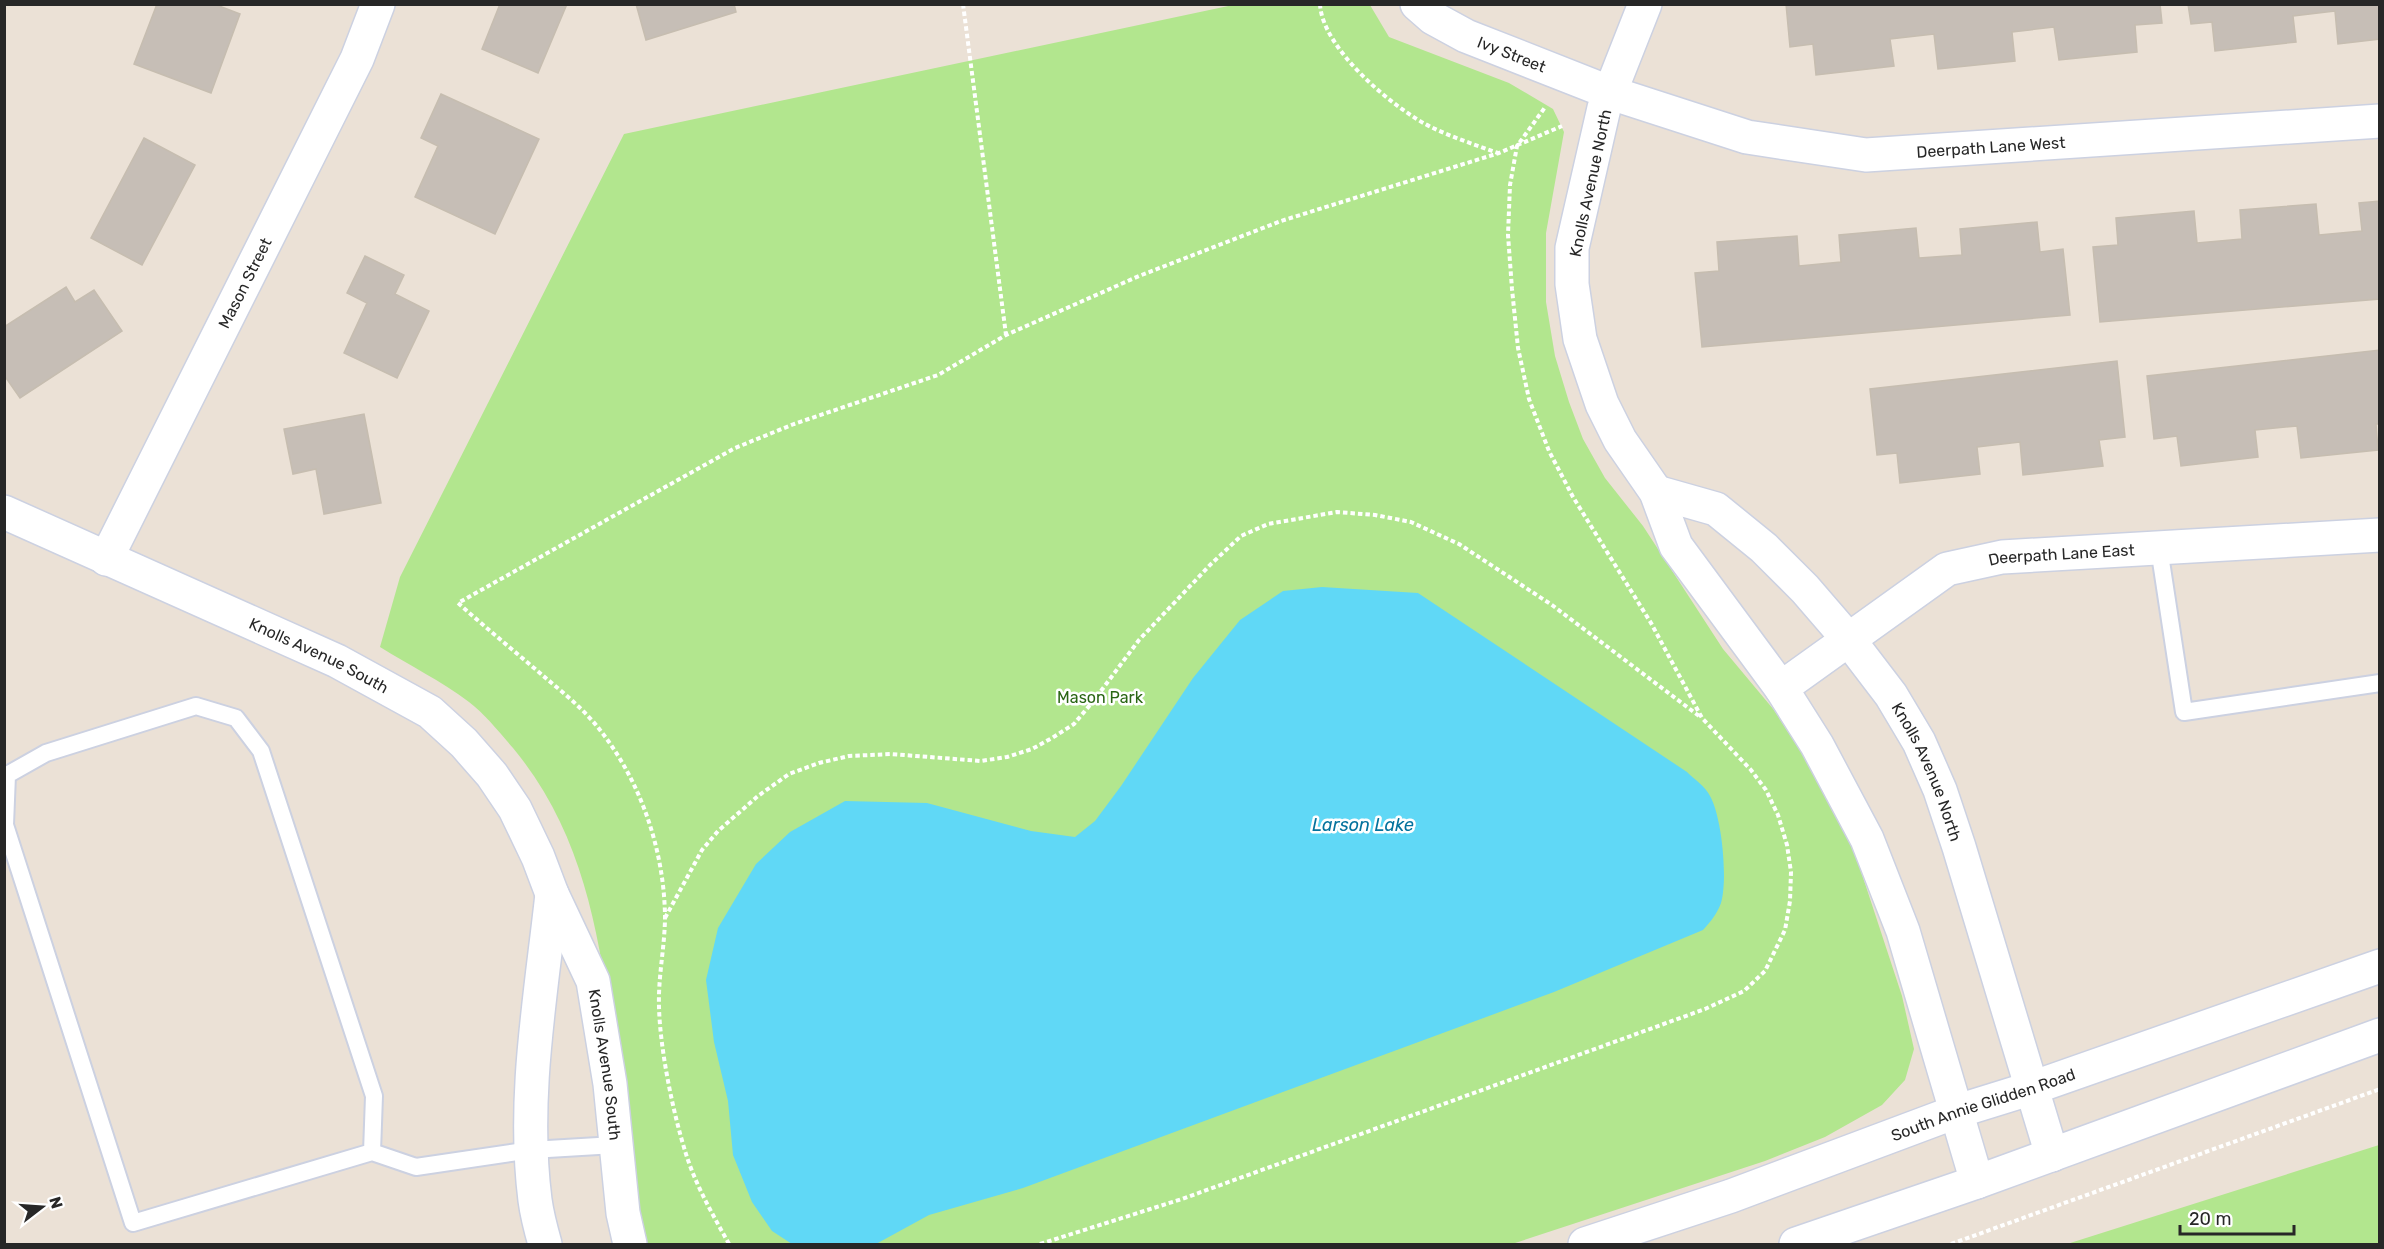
<svg xmlns="http://www.w3.org/2000/svg" width="2384" height="1249" font-family="Rubik,sans-serif">
<style>
.green{fill:#b2e68e}
.water{fill:#60d8f6}
.building{fill:#c6beb6;stroke:#c6bdb0;stroke-width:1.5}
.lines{fill:none;stroke-linecap:round;stroke-linejoin:round}
.service-casing{stroke:#ccd1e1;stroke-width:20}
.minor-casing{stroke:#ccd1e1;stroke-width:36}
.secondary-casing{stroke:#ccd1e1;stroke-width:36}
.path{stroke:#fff;stroke-width:4;stroke-dasharray:4.5 3;stroke-linecap:butt}
.service{stroke:#fff;stroke-width:16}
.minor{stroke:#fff;stroke-width:33}
.secondary{stroke:#fff;stroke-width:33}
.labels{text-anchor:middle;stroke-width:5;stroke-linejoin:round;paint-order:stroke}
.street-label{font-size:16px;fill:#272727;stroke:#fff}
.park-label{font-size:16px;fill:#2a6614;stroke:#fff}
.water-label{font-size:18px;font-style:italic;fill:#04729d;stroke:#fff}
</style>
<rect width="100%" height="100%" fill="#ebe1d6"/>
<path class="green" d="M1233,5H1370L1389,37L1509,83L1553,109L1564,132L1546,233V302L1555,356L1569,402L1583,439L1605,478L1643,526L1723,649L1774,710L1811,767L1853,847L1902,996L1914,1049L1905,1080L1882,1105L1825,1137L1765,1161L1512,1244H645C635,1186 626,1128 618,1070C601,953 591,842 513,748C499,732 485,714 469,702C441,681 409,665 380,647L400,577L624,134Z
M2379,1145V1244H2067Z"/>
<path class="water" d="M1322,587L1418,593L1687,772C1694,779 1706,787 1710,796C1722,817 1728,879 1721,903C1717,914 1711,921 1703,930L1554,992L1023,1188L929,1215L876,1244H792L772,1231L752,1202L733,1155L728,1101L714,1042L706,980L718,928L756,864L790,832L845,801L927,803L1031,831L1075,837L1095,821L1121,786L1193,678L1240,620L1283,591Z"/>
<path class="building" d="M157,4H214L240,14L211,93L134,64Z
M500,4H567L538,73L482,49Z
M636,4H734L736,12L646,40Z
M1786,4H2160L2162,23L2135,25L2137,52L2059,60L2054,27L2012,32L2015,61L1938,69L1934,34L1890,39L1894,66L1816,75L1813,44L1790,47Z
M2188,4H2380V39L2338,44L2335,11L2293,16L2296,42L2215,51L2212,22L2191,24Z
M441,94L539,139L495,234L415,197L438,146L421,138Z
M144,138L195,165L142,265L91,238Z
M2380,201V299L2100,322L2093,247L2118,245L2116,218L2194,211L2197,243L2242,239L2240,210L2316,204L2319,235L2362,231L2359,203Z
M2037,222L2040,252L2063,249L2070,315L1702,347L1695,273L1719,271L1717,242L1797,236L1799,266L1841,262L1839,235L1916,228L1919,258L1962,255L1960,229Z
M365,256L404,275L395,294L429,311L397,378L344,353L367,303L347,293Z
M66,287L75,302L94,290L122,331L20,398L4,375V327Z
M2380,350V424H2376L2378,450L2301,458L2297,426L2255,430L2258,457L2181,466L2177,436L2154,439L2147,376Z
M2117,361L2125,437L2099,440L2103,466L2023,475L2020,442L1977,447L1980,474L1900,483L1897,453L1877,455L1870,389Z
M364,414L381,503L324,514L316,469L293,474L284,429Z"/>
<g class="lines">
<defs>
<path id="service" d="M2159,548L2184,712L2380,683
M372,1152L374,1096L261,751L236,718L196,706L46,753L7,775L5,825L133,1223L372,1152L416,1167L531,1150L615,1145"/>
<g id="minor">
<path id="s1" d="M1417,4L1433,18L1466,36L1611,93L1747,137L1866,155L2380,121"/>
<path d="M1645,4L1604,108L1572,248V284L1580,339L1602,404L1620,440L1656,492L1676,546L1781,688L1817,745L1867,839L1903,931L1977,1182"/>
<path id="s2" d="M1656,492L1716,509L1764,548L1805,589L1849,640L1891,695L1919,742L1940,790L1959,847L2052,1155"/>
<path id="s3" d="M4,512L337,661L430,712L464,743L492,775L515,809L538,857L552,894L593,981L610,1084L623,1213L630,1244"/>
<path id="s4" d="M106,559L357,59L378,4"/>
<path id="s5" d="M1781,688L1947,569L2002,557L2380,535"/>
<path d="M545,1244C541,1230 537,1215 535,1200C522,1098 541,995 552,894"/>
</g>
<g id="secondary">
<path id="s6" d="M1585,1244L1731,1196L1958,1111L2032,1088L2380,966"/>
<path d="M1796,1244L1977,1182L2380,1035"/>
</g>
</defs>
<use href="#service" class="service-casing"/>
<use href="#minor" class="minor-casing"/>
<use href="#secondary" class="secondary-casing"/>
<path class="path" d="M963,4L1006,335
M1320,4C1322,49 1395,110 1433,128C1454,138 1476,145 1498,153
M665,918L702,850L718,831L758,796L789,774L819,763L849,756L891,754L981,761L1007,757L1032,749L1052,738L1074,724L1095,699L1139,640L1210,565L1241,536L1268,524L1337,512L1375,515L1411,522L1459,544L1552,605L1699,716
M729,1244C713,1215 696,1186 686,1154C673,1113 660,1049 659,1007C658,976 665,946 665,916C664,850 641,782 600,730C584,709 561,691 541,674C513,650 485,627 458,603L735,448L794,424L938,375L1006,335L1139,276L1281,221L1499,153L1562,126
M1040,1244L1182,1199L1705,1009L1744,991L1765,971L1785,930L1790,901L1791,872L1787,845L1778,815L1766,790L1751,770L1702,718L1651,623L1573,497L1549,451L1529,399L1518,348L1512,289L1508,235L1510,185L1517,146L1546,106
M1951,1244L2380,1089"/>
<use href="#service" class="service"/>
<use href="#minor" class="minor"/>
<use href="#secondary" class="secondary"/>
</g>
<g class="labels">
<g class="street-label">
<text dy="6" stroke="none"><textPath href="#s1" startOffset="108">Ivy Street</textPath></text>
<text dy="6" stroke="none"><textPath href="#s1" startOffset="603">Deerpath Lane West</textPath></text>
<text transform="translate(1590 183) rotate(-78)" y="6">Knolls Avenue North</text>
<text dy="6" stroke="none"><textPath href="#s4" startOffset="309">Mason Street</textPath></text>
<text dy="6" stroke="none"><textPath href="#s5" startOffset="320">Deerpath Lane East</textPath></text>
<text dy="6" stroke="none"><textPath href="#s3" startOffset="346">Knolls Avenue South</textPath></text>
<text dy="6" stroke="none"><textPath href="#s2" startOffset="404">Knolls Avenue North</textPath></text>
<text dy="6" stroke="none"><textPath href="#s3" startOffset="874">Knolls Avenue South</textPath></text>
<text dy="6" stroke="none"><textPath href="#s6" startOffset="422">South Annie Glidden Road</textPath></text>
</g>
<g class="park-label">
<text x="1100" y="703">Mason Park</text>
</g>
<g class="water-label">
<text x="1363" y="831">Larson Lake</text>
</g>
</g>
<rect width="2384" height="1249" fill="none" stroke="#272727" stroke-width="12"/>
<g transform="translate(42 1207) rotate(73)" stroke="#ffffff" stroke-width="4.5" paint-order="stroke">
<path d="M0-4.5L10 22L0 15L-10 22Z" fill="#272727"/>
<text y="-9" font-size="16" font-weight="bold" text-anchor="middle" fill="#272727">N</text>
</g>
<path d="M2180 1225v9h114v-9" fill="none" stroke="#272727" stroke-width="3"/>
<text x="2189" y="1225" font-size="18" fill="#272727" stroke="#ffffff" stroke-width="4.5" paint-order="stroke">20 m</text>
</svg>
